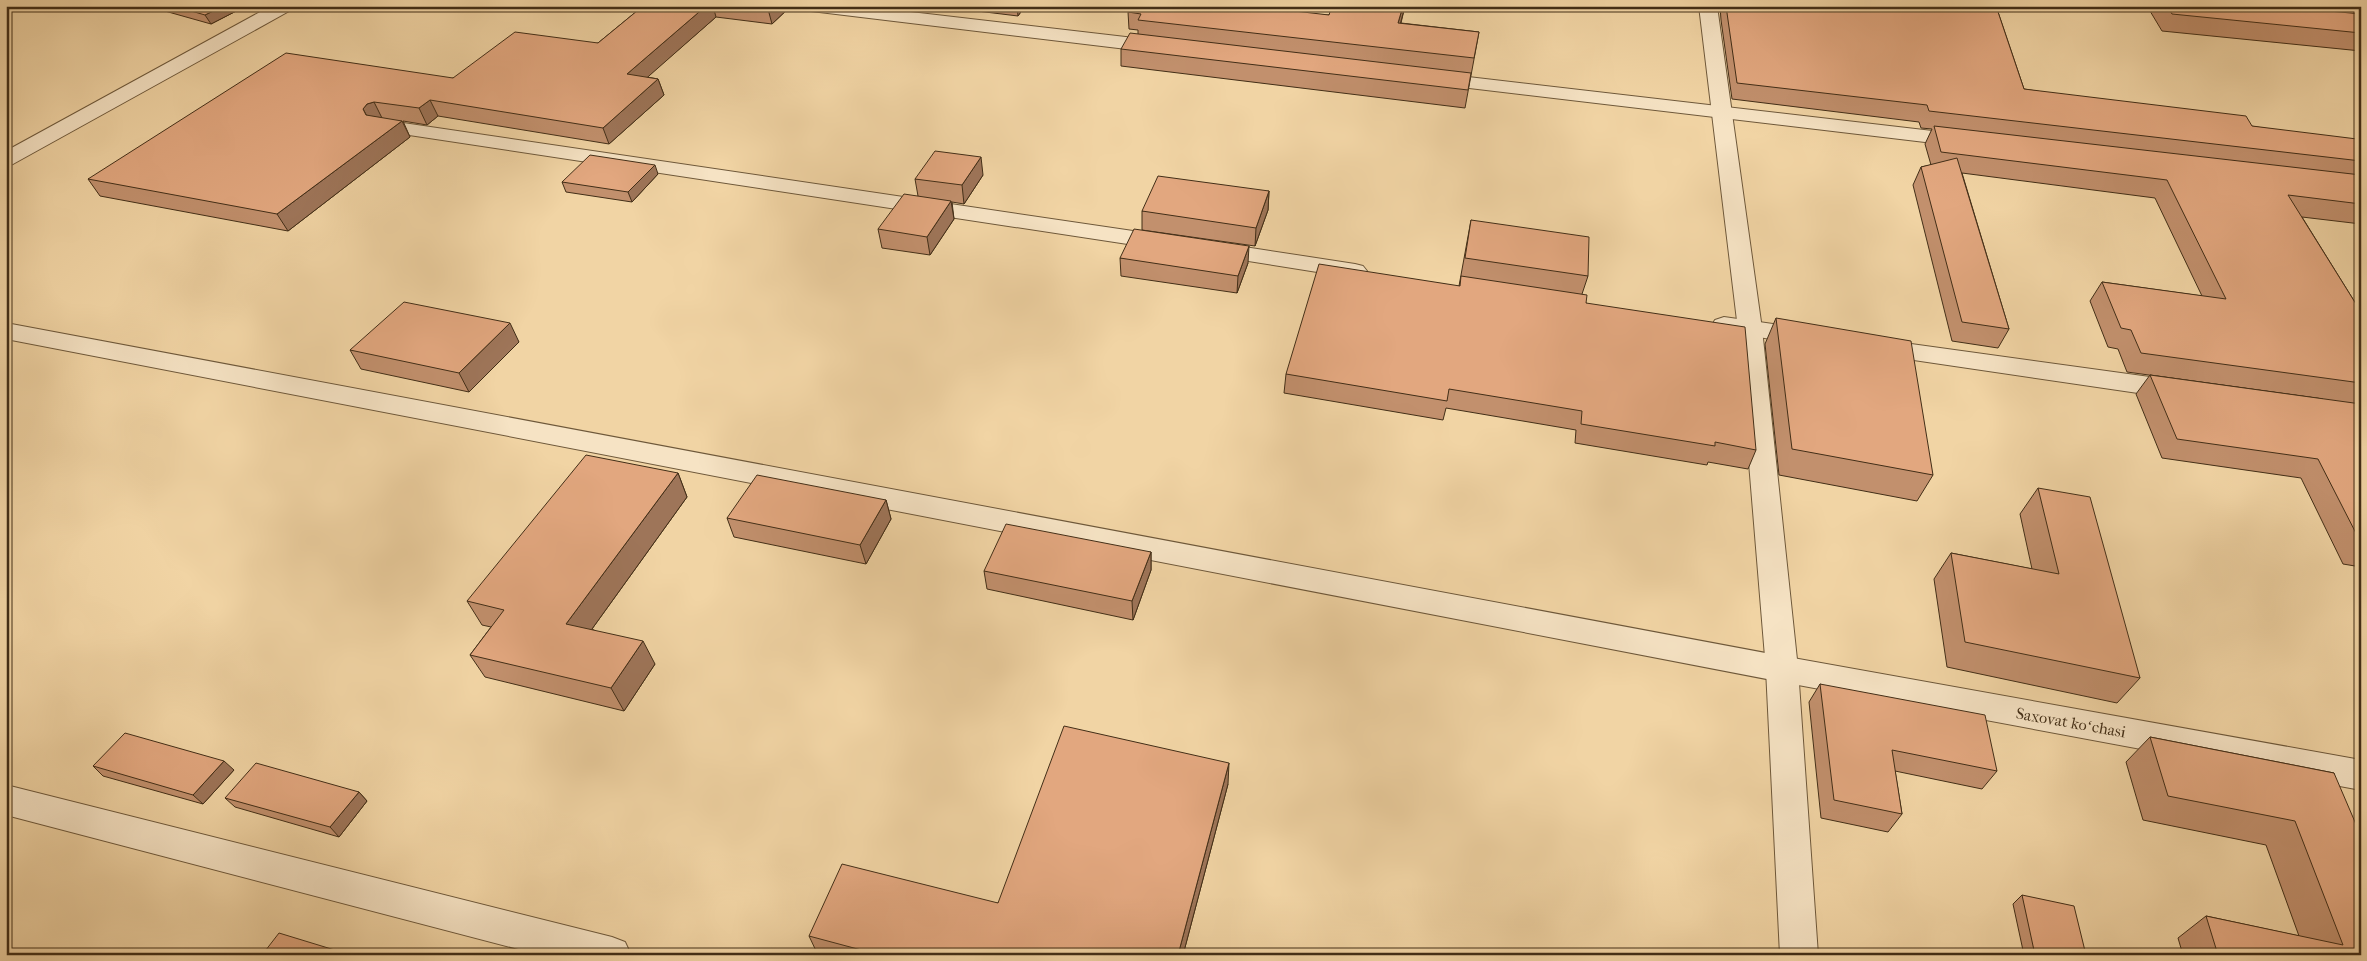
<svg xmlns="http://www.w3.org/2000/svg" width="2367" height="961" font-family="'IM FELL French Canon',serif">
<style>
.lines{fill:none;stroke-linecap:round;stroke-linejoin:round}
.minor-casing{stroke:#6e583a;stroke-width:2}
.tertiary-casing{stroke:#6e583a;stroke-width:2}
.minor{fill:#f6e3c4;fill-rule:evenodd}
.tertiary{fill:#f6e3c4;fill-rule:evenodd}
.wall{fill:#c2906d;stroke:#422e17}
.shaded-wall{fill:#9e7559;stroke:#422e17}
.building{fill:#e2a77f;stroke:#422e17}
.labels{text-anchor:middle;stroke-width:4;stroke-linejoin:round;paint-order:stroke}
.street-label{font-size:16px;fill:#422e17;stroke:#f6e3c4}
</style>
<rect width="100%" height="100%" fill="#f1d4a4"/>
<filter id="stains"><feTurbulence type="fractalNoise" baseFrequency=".004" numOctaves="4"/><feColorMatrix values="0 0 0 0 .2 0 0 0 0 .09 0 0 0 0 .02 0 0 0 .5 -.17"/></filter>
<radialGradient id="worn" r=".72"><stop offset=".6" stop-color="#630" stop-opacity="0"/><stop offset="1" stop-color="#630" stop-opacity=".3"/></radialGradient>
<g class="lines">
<defs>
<path id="minor" d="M271,6H294L291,10L13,164L6,166V151Z
M802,6H859L1160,41L1167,43L1169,47L1167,51L1160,53L811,11L805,10Z
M1434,73L1967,135L1974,137L1977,141L1974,145L1967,147L1427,83L1424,79L1427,75Z
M383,120L1167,236L1175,238L1178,243L1175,248L1167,250L376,130L373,126L376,122Z
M1212,242L1355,264L1363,266L1367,271L1363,276L1355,278L1204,254L1201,249L1204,244Z
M1724,317L1808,329L1817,331L1820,337L1817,343L1808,345L1715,330L1712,325L1715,320Z
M6,323L1782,656L2361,760V790L1782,682L6,339Z
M1875,339L2179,381L2188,384L2192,390L2188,396L2179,399L1866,353L1863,347L1866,341Z
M6,785L612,937L625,942L631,955H541L6,815Z"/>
<path id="tertiary" d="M1699,6H1717L1762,329L1798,669L1818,955H1780L1766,669L1738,329Z"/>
</defs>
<use href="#minor" class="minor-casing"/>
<use href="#tertiary" class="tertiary-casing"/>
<use href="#minor" class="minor"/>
<use href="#tertiary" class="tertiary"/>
</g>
<path class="wall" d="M147,6H246L211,24Z
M643,6H791L772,24L716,17L647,77L658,79L664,95L609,144L438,116L427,125L403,121L410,137L288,231L100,196L88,179L453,78L598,43Z
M936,6H1025L1018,16Z
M1332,6H1405L1401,23L1479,32L1465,108L1121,66V49L1138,34V30L1129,29L1128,12L1329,15Z
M1720,6H1996L2024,89L2361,144V224L2302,217L2361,312V567L2343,564L2301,478L2162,458L2136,394L2150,375L2323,399L2127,372L2118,349L2108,347L2090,301L2102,282L2202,296L2155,198L1962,173L2009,329L1998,348L1952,341L1913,185L1921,167L1931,165L1925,144L1932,129L1921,128L1919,122L1732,99L1721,20Z
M2147,6H2361V51L2162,31Z
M658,174L632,202L566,192L562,182Z
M983,175L964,204L952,202L954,219L930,255L882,248L878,229L918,196L915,179Z
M1269,191L1268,210L1255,246L1142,230V211Z
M1471,220L1588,276L1582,294L1586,303L1756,450L1748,469L1708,462L1707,465L1575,443L1576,430L1446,408L1443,420L1284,393L1286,374L1459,286Z
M1120,258L1248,263L1237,293L1121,276Z
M1776,318L1933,475L1917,501L1779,475L1765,344Z
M519,342L469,392L361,369L350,350Z
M678,473L687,497L592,629L655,664L624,711L485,677L470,655L491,627L482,625L467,601Z
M2038,488L2140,678L2117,703L1947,667L1934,579L1951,553L2032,569L2020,514Z
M886,500L891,519L866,564L734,537L727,518Z
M1151,552V570L1133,620L987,589L984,571Z
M1820,684L1997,771L1982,789L1895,771L1902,814L1888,832L1821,818L1809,702Z
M2150,737L2334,773L2361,955H2183L2178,938L2206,916L2299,936L2266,845L2143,820L2126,762Z
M93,766L234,770L203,804L103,776Z
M1228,784L1183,955H818L809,936L998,903Z
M359,792L367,801L339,837L235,807L225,798Z
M2022,895L2086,955H2024L2013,904Z"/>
<path class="shaded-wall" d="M223,6H246L211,24L205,15Z
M706,6H713L716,17L633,90L627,74Z
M771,6H791L772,24L768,9Z
M1017,6H1025L1018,16Z
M1403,6H1405L1396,40L1398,23Z
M658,79L664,95L609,144L603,128Z
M430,100L438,116L427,125L419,108Z
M374,102L382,118L372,125L363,109L367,104Z
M402,121L410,137L288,231L277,214Z
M981,157L983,175L964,204L962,185Z
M655,165L658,174L632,202L628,192Z
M1269,191L1268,210L1255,246L1256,228Z
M951,201L954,219L930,255L927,237Z
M1249,246L1248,263L1237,293L1238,276Z
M510,323L519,342L469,392L459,373Z
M678,473L687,497L579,647L566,624Z
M886,500L891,519L866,564L860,545Z
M1151,552V570L1133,620L1132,601Z
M643,641L655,664L624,711L611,688Z
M224,761L234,770L203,804L193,795Z
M1229,763L1228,784L1183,955H1178Z
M359,792L367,801L339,837L330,827Z"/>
<path class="building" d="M174,6H223L205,15Z
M643,6H706L627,74L658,79L603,128L430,100L419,108L374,102L367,104L363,109L366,115L402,121L277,214L88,179L286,53L453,78L515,32L598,43Z
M749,6H771L768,9Z
M1132,6H1251L1329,15L1332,6H1403L1398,23L1479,32L1474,58L1138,20L1141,14L1128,12Z
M1726,6H1996L2024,89L2246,116L2252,126L2357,139L2361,144V161L1929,111L1927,105L1737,83Z
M2167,6H2277L2361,14V33L2172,14Z
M1130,33L1471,73L1468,90L1121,49Z
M1934,126L2361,175V204L2288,195L2361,312V383L2141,353L2131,330L2121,328L2102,282L2226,299L2167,180L1941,152Z
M935,151L981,157L962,185L915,179Z
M590,155L655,165L628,192L562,182Z
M1957,158L2009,329L1962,322L1921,167Z
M1158,176L1269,191L1256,228L1142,211Z
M904,194L951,201L927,237L878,229Z
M1471,220L1589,237L1588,276L1465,258Z
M1134,229L1249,246L1238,276L1120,258Z
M1319,264L1460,286L1461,276L1587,295L1586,303L1745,327L1756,450L1715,442V446L1581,424L1582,411L1449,389L1447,401L1286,374Z
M404,302L510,323L459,373L350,350Z
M1776,318L1911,341L1933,475L1792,449Z
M2150,375L2361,404V543L2318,459L2177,439Z
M586,455L678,473L566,624L643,641L611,688L470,655L504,610L467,601Z
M757,475L886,500L860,545L727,518Z
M2038,488L2090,497L2140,678L1965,642L1951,553L2059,574Z
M1006,524L1151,552L1132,601L984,571Z
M1820,684L1985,715L1997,771L1892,750L1902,814L1834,800Z
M1064,726L1229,763L1178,955H880L809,936L842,864L998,903Z
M125,733L224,761L193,795L93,766Z
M2150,737L2334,773L2361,836V955H2218L2206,916L2343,945L2295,821L2168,796Z
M256,763L359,792L330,827L225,798Z
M2022,895L2074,906L2086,955H2035Z
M279,933L351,955H262Z"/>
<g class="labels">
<g class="street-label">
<text transform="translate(2071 722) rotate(10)" y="6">Saxovat koʻchasi</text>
</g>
</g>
<rect width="2367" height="961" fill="none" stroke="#f1d4a4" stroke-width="25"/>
<rect x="8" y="8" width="2352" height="946" fill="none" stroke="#422e17" stroke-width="2.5"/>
<rect x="12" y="12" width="2342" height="936" fill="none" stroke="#422e17"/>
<rect width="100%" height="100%" filter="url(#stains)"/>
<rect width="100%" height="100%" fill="url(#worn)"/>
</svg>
